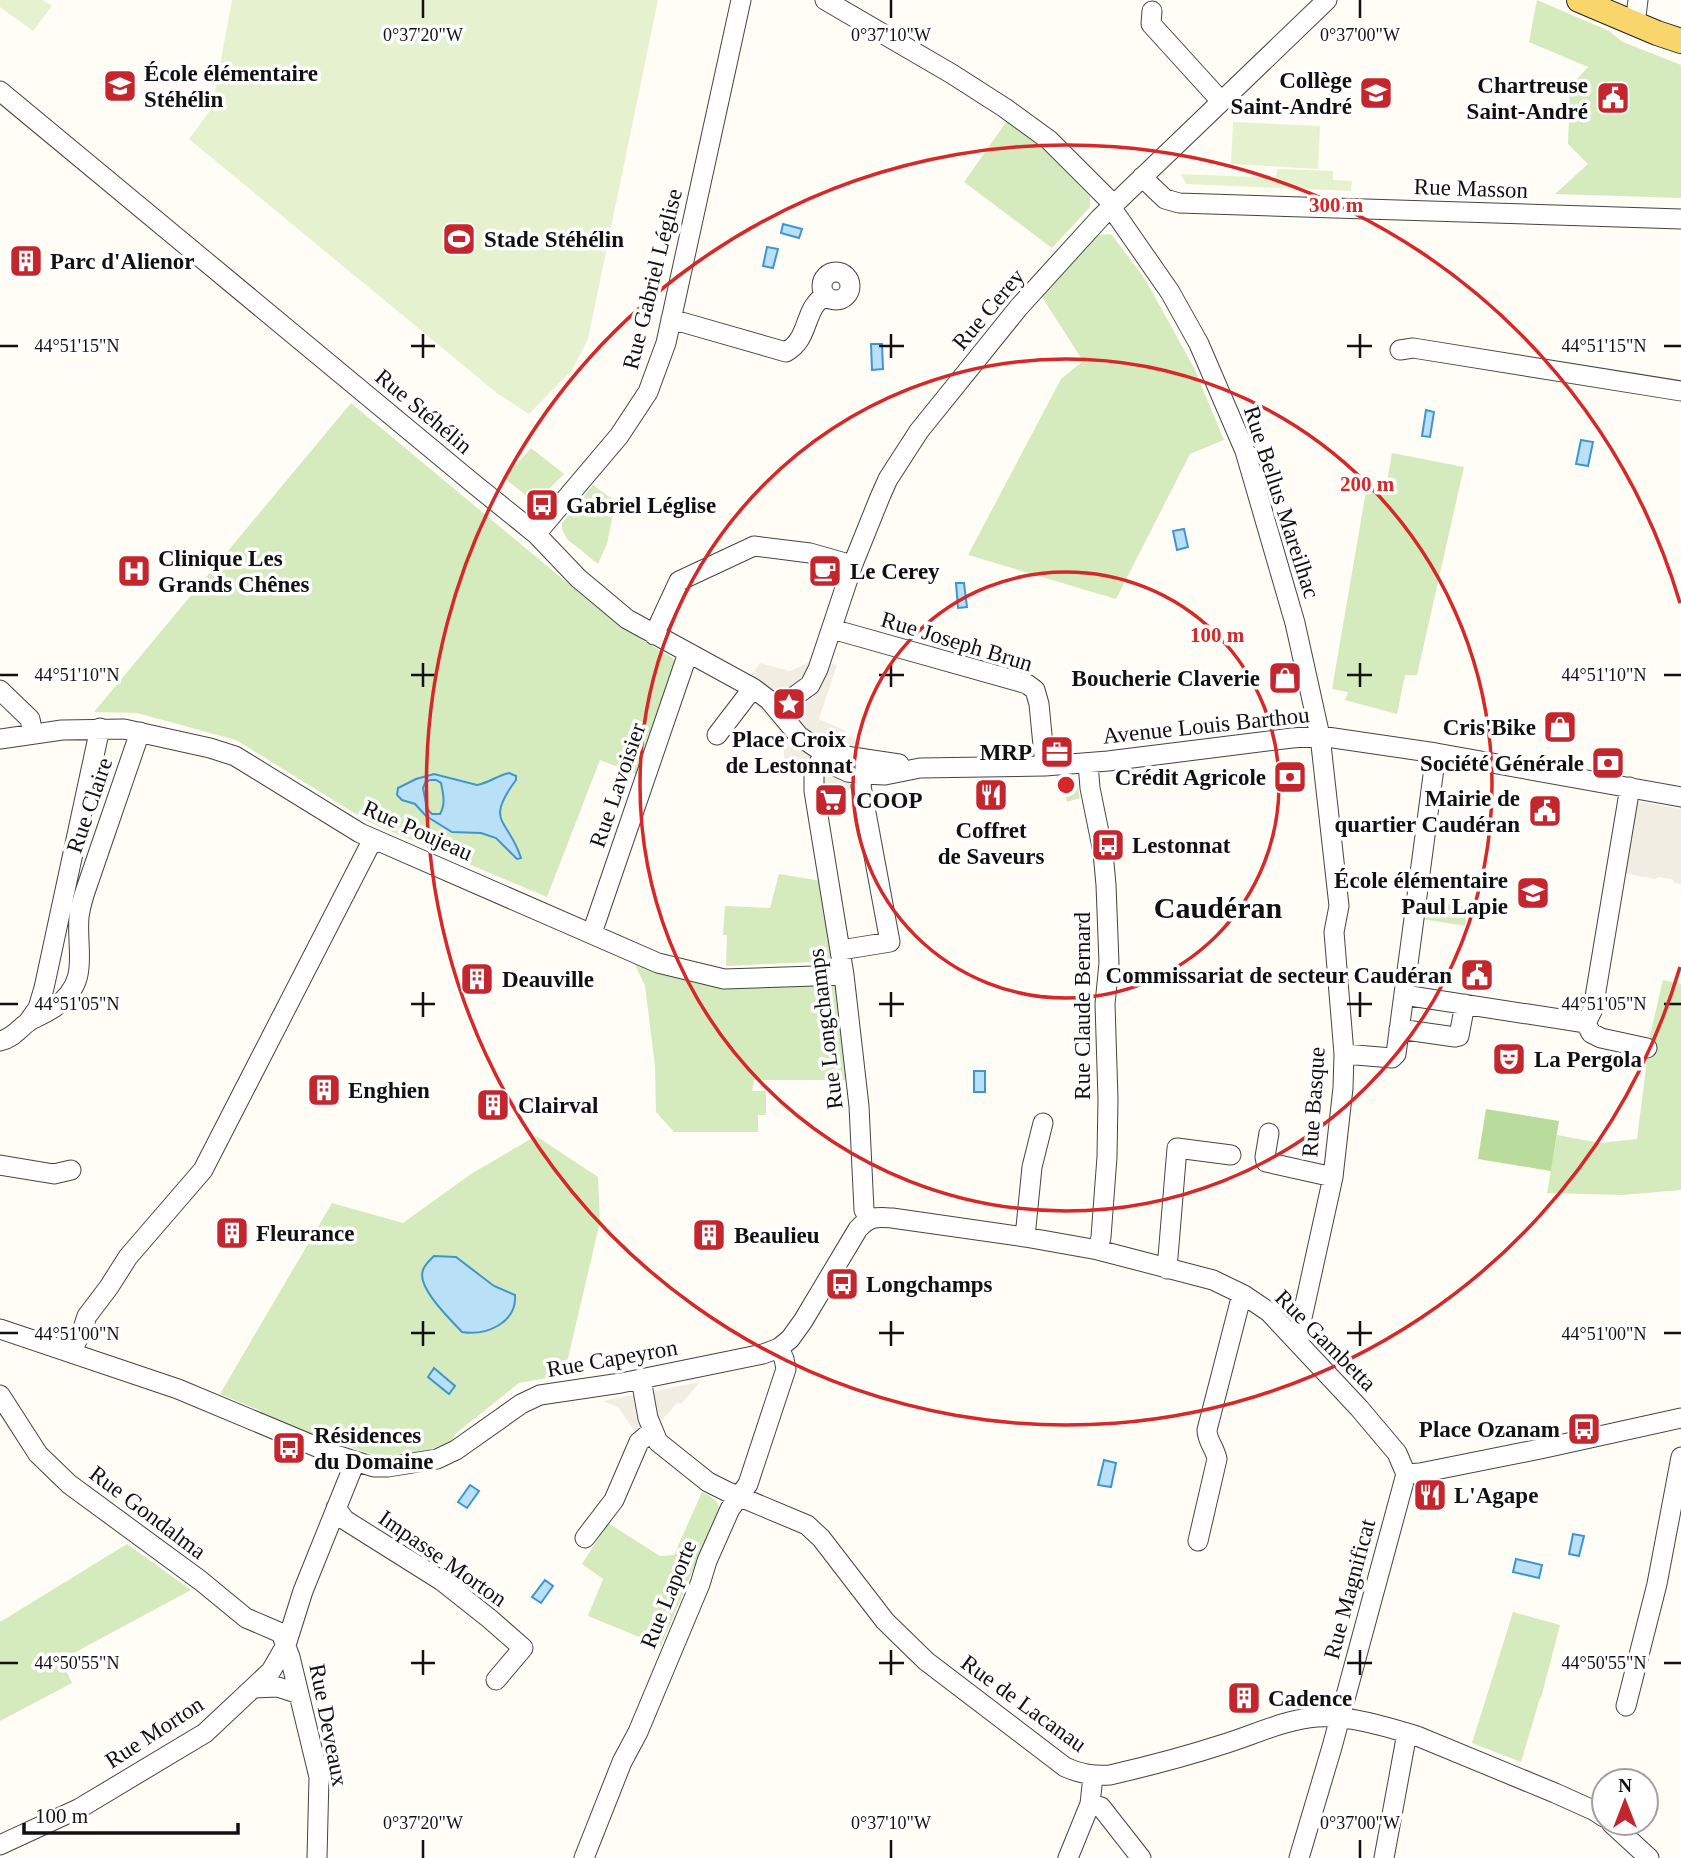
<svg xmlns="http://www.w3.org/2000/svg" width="1681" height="1858" font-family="'Times New Roman',serif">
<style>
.green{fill:#d5ebbd}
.forest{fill:#b9dc9c}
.pitch{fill:#e6f2cf}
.plaza{fill:#f1ede2}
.water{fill:#b9e0f7;stroke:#3f96cf;stroke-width:2;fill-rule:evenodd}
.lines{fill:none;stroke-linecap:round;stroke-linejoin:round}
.minor-casing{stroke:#444;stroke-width:21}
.major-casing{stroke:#222;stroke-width:26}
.minor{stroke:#fff;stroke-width:19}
.major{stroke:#f9d66b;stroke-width:24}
.ticks{fill:none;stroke:#111;stroke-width:2.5}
.ring{fill:none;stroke:#d62828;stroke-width:3.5}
.labels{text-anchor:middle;stroke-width:7;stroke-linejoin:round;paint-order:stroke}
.poi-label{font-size:23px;font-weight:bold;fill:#111;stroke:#fff;text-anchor:start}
.street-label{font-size:23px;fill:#111;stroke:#fff}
.district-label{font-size:30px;font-weight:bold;fill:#111;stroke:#fff}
.ticks-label{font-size:18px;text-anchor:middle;fill:#111;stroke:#fff;stroke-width:7;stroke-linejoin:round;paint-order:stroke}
.centre{fill:#d62828;stroke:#fff;stroke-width:3.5}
.ring-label{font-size:21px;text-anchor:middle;font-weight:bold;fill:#d62828;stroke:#fff;stroke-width:7;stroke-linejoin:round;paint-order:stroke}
</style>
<rect width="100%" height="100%" fill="#fffdf5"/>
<path class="green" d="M1537,0L1609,31L1623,42L1681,65V198L1555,194L1588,164L1568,144L1570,87L1588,67L1529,42Z
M1007,121L1035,141L1090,197V207L1052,248L964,182Z
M1111,234L1145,279L1194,368L1224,440L1190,454L1116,599L968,555L1061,379L1083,361L1042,297L1099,235Z
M351,403L588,600L604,609L645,642L673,658L675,663L638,775L600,760L547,897L369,822L236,740L137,713L94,712Z
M531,448L564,474L543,495L535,498L527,496L504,478Z
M1392,453L1464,467L1417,675H1405L1397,714L1345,700L1348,692L1332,689L1366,491L1385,493Z
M593,485L609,497L616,499L607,544L598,564L567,539L562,529V523Z
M1073,777L1076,779L1080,798L1067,802L1061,778Z
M779,874L821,881L834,961L726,966L727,935H723L725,906L770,908Z
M1425,901L1467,907L1465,926L1422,919Z
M634,962L830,982L837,989L846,1080H754L752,1091H766V1115H758V1132H674L656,1112L655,1066L645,986Z
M1663,980L1681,984V1190L1622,1195L1547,1193L1557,1135L1600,1143L1637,1139L1646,1068L1647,1048Z
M536,1136L598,1177L600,1222L564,1375L519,1383L455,1434L452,1441C431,1451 394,1460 371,1454C352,1449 333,1439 315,1432L312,1437L261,1414V1411L220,1394L332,1203L403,1223L471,1174Z
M702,1492C710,1496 718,1499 719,1508L661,1646L588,1616L603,1579L582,1564L608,1523L660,1556L674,1555Z
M127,1544L191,1590L61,1660L72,1683L0,1721V1622Z
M1513,1612L1560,1625L1541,1698H1540L1521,1762L1472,1743Z"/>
<path class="forest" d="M1486,1109L1559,1121L1551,1171L1478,1159Z"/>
<path class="pitch" d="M0,0H43L52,6L33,31L0,7Z
M232,0H658L588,339L572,370L529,414L498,394L189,139L212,108Z
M1233,122L1320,126L1318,169L1231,164Z
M1277,169L1333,171V180L1352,181L1351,191L1186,184L1181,174L1276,178Z"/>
<path class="plaza" d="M810,657L837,665L811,742L819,719L844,730L863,747L900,756L903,781L808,796L804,764L784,758V735L742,690L760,663L790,671L808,663Z
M1636,801L1681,809V884L1675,883L1672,879L1658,877L1656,879L1623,873Z
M700,1382L681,1404L678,1402L652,1431L635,1432L619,1408L603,1401Z"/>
<path class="water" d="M783,224L802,229L799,238L781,233Z
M767,247L778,249L773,268L763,266Z
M871,344H882L883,369L872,370Z
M1426,410L1434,412L1430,437L1422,436Z
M1581,440L1593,442L1588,466L1576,464Z
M1184,529L1188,547L1177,550L1173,531Z
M956,583H964L967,607L958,608Z
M509,773L516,776V780C484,823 508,818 521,858L517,859L496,838L481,833L452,832L426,816L415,804L402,800L397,795L398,788L416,779L434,774L477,785C489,783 498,775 509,773ZM430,780H436L441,783C443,793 446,804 440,814H432L427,809L423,788L425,783Z
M974,1071H985V1092H974Z
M434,1256L456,1257L494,1286L515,1295C517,1323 486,1336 462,1332C451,1320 416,1287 423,1270C425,1264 430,1260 434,1256Z
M434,1368L455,1386L449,1394L428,1377Z
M1104,1460L1116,1463L1111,1487L1098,1485Z
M470,1485L479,1491L467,1508L458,1502Z
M1573,1534L1584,1536L1579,1556L1569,1554Z
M1516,1559L1542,1565L1539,1578L1513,1572Z
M545,1580L553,1586L541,1603L532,1597Z"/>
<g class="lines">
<defs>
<path id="minor" d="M825,0L952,74L1005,108L1049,140L1114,205L1113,210L1170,292L1199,344L1245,451L1295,623L1320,736L1339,906L1334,932L1344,1054L1343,1088L1333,1177L1300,1327L1299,1343
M1152,11L1151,24L1221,101
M1635,24L1638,0
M0,91L474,484L536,534L578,578L627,619L753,688L769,700L799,736L824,753L835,766L848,772L863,774L885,775L920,768L1045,766L1108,761L1292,738L1320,736L1436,753L1681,797
M1142,177L1165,199L1179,203L1681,219
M822 286a14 14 0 1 1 28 0a14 14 0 1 1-28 0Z
M671,319L786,352C804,342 804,325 813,308C816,303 820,299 824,295
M1400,350L1413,348L1681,391
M536,534L619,436L648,392L666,343L741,0
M832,629L1027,684L1035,690L1039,704L1045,766
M654,635L679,581L754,546L810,553L845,563L853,564
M0,690L30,719L33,734
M779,711L784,704L810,685L818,669L853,564L880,497L888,479L919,431L1019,307L1100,218L1327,0
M717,735L753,688
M0,739L62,730L124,729L210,748L235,756L360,833L658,963L724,979L844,975
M824,753L814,773V791L844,975L859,1106L864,1210L869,1219
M825,753L899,764
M1088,763L1090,788L1103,852L1106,885L1109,963L1105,1004L1108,1099L1107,1157L1101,1237L1098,1250
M592,933L688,653
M841,950L890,942L861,786L863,774
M1404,995L1586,1023
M28,1022L38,1008L44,988L100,728
M1586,1023L1593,1009L1630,787
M1586,1023L1591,1033L1601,1038L1647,1048
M1399,1029L1455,1037L1459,1036L1465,1004
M0,1041C14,1038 20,1027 31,1020C39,1016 48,1012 55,1007C91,981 76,952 79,917C80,909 82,902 84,895L140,732
M1344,1054L1392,1058L1396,1054L1436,753
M1269,1133L1265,1157L1266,1162L1333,1177
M0,1165L54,1174L71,1170
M1025,1237L1032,1167L1043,1123
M1167,1269L1177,1148L1231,1155
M0,1329L178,1389L336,1455L374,1467H388L437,1459L456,1450L521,1404L540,1395L621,1383L763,1354L779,1348L790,1339L803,1321L858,1229C870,1216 876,1217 892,1218L1025,1237L1098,1250L1213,1280L1244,1295L1269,1312L1359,1408L1397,1453L1406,1474
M71,1352L82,1331L87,1316L109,1287L128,1257L203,1170L373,839
M641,1379L648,1418L658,1442L708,1482L726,1491L807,1525L821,1538L885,1621L926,1661L1065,1767C1081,1774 1093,1776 1110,1775C1149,1766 1187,1756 1224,1744C1253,1735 1287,1719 1317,1717C1348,1715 1387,1727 1417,1736L1555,1793L1595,1811L1604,1817
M0,1395L38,1454L69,1484L201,1581L246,1618L281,1633L290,1657L319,1777L317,1858
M1406,1474L1420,1473L1545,1448L1681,1418
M336,1508L345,1520L442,1581L490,1619L523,1648L496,1680
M585,1538L614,1500L639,1442L652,1431
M1198,1541L1217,1459C1215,1448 1207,1441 1207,1430L1242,1294
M254,1688L278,1687L299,1694
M1626,1706L1657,1584L1681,1457
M1090,1804L1101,1807L1141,1858
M1611,1823L1649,1858
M0,1845L80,1808L205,1733L271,1671L286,1645L303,1591L355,1462
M584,1858L622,1762L638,1732L700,1584L707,1561L730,1509L748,1484L786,1369L784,1359L779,1348
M1068,1858L1090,1804L1093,1776
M1299,1858L1332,1747L1406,1474
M1384,1858L1407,1733"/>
<path id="major" d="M1579,0L1657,33L1681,41"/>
</defs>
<use href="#minor" class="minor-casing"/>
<use href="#major" class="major-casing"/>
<use href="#minor" class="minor"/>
<use href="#major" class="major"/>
</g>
<path class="ticks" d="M423,0V18M891,0V18M1360,0V18M423,334V358M891,334V358M1360,334V358M0,346H18M411,346H435M879,346H904M1347,346H1372M1664,346H1681M423,663V687M891,663V687M1360,663V687M0,675H18M411,675H435M879,675H904M1347,675H1372M1664,675H1681M423,992V1017M891,992V1017M1360,992V1017M0,1004H18M411,1004H435M879,1004H904M1347,1004H1372M1664,1004H1681M423,1321V1346M891,1321V1346M1360,1321V1346M0,1333H18M411,1333H435M879,1333H904M1347,1333H1372M1664,1333H1681M423,1650V1675M891,1650V1675M1360,1650V1675M0,1663H18M411,1663H435M879,1663H904M1347,1663H1372M1664,1663H1681M423,1840V1858M891,1840V1858M1360,1840V1858"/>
<g class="ring">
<circle cx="1066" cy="785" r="213"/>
<circle cx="1066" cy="785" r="426"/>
<path d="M1680 967A640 640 0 1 1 1680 603"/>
</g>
<defs>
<symbol id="school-square" viewBox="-11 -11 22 22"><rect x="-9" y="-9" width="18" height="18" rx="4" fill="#c4262e" stroke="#fff"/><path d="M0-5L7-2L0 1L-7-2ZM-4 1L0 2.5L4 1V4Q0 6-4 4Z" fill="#fff"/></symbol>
<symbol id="civic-square" viewBox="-11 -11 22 22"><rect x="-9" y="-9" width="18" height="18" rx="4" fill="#c4262e" stroke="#fff"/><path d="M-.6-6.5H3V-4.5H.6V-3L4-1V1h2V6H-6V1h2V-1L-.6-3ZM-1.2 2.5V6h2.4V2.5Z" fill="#fff"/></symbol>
<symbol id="stadium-square" viewBox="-11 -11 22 22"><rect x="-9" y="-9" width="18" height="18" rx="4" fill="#c4262e" stroke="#fff"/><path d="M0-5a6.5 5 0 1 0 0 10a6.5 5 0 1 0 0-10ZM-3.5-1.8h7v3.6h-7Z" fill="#fff"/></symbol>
<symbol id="building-square" viewBox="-11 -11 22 22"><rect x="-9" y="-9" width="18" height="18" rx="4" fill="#c4262e" stroke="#fff"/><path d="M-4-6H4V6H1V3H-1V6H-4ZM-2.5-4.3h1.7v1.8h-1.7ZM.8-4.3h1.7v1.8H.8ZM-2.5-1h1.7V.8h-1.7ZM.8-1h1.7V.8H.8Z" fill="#fff"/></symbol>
<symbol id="bus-square" viewBox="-11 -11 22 22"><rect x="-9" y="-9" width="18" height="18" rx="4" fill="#c4262e" stroke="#fff"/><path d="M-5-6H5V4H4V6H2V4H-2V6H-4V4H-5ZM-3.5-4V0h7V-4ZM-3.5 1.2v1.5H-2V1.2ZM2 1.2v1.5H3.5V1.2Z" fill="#fff"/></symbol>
<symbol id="hospital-square" viewBox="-11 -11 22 22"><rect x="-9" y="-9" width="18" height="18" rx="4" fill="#c4262e" stroke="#fff"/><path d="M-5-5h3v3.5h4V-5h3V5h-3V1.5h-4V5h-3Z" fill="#fff"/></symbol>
<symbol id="cafe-square" viewBox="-11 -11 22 22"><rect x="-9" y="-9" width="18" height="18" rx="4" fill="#c4262e" stroke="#fff"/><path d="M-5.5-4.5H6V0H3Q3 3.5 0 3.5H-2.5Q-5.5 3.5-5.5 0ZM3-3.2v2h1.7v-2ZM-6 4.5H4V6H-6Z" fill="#fff"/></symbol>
<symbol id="shop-square" viewBox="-11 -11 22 22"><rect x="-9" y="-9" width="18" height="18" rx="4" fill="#c4262e" stroke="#fff"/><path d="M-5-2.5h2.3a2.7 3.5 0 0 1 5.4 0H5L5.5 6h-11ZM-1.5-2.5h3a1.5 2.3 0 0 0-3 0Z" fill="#fff"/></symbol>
<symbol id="sight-square" viewBox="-11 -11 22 22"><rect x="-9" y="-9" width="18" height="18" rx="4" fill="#c4262e" stroke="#fff"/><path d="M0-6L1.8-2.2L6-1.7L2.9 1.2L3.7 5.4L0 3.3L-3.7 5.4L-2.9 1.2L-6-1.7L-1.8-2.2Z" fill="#fff"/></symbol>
<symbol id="office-square" viewBox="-11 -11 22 22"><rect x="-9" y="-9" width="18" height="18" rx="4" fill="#c4262e" stroke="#fff"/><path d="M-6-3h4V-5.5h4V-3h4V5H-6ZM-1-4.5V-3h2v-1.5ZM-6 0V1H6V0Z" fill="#fff"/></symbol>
<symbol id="bank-square" viewBox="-11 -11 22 22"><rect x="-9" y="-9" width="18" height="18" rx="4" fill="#c4262e" stroke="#fff"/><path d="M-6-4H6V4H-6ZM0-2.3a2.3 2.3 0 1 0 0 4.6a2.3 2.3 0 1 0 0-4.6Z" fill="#fff"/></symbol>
<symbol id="restaurant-square" viewBox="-11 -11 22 22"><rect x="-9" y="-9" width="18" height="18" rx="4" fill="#c4262e" stroke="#fff"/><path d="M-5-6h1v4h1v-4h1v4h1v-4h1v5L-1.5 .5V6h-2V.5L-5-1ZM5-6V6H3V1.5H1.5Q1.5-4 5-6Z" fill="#fff"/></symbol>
<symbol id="supermarket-square" viewBox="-11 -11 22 22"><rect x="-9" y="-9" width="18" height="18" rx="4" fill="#c4262e" stroke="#fff"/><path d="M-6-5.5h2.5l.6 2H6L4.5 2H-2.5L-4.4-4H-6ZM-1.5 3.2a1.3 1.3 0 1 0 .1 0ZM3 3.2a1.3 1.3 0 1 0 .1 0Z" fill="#fff"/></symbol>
<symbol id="theatre-square" viewBox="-11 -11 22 22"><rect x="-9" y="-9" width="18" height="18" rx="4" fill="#c4262e" stroke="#fff"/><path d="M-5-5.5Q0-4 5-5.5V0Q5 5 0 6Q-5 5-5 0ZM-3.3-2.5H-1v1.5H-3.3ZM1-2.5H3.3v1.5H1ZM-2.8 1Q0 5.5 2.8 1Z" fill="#fff"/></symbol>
</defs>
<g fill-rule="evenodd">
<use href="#school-square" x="101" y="67" width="38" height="38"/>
<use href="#school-square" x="1357" y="74" width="38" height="38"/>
<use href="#civic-square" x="1594" y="79" width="38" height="38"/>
<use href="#stadium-square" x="440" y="220" width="38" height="38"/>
<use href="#building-square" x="7" y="242" width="38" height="38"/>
<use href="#bus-square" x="523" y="486" width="38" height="38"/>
<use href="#hospital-square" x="115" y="552" width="38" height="38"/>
<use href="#cafe-square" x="806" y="552" width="38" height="38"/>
<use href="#shop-square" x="1266" y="659" width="38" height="38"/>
<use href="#sight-square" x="770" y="685" width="38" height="38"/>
<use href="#shop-square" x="1541" y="708" width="38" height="38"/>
<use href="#office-square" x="1038" y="733" width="38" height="38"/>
<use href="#bank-square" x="1589" y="744" width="38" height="38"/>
<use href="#bank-square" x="1271" y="758" width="38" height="38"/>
<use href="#restaurant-square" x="972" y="776" width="38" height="38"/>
<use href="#supermarket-square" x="812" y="781" width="38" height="38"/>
<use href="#civic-square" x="1526" y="792" width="38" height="38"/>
<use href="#bus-square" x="1089" y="826" width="38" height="38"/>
<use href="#school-square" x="1514" y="874" width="38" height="38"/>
<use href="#civic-square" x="1458" y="956" width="38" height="38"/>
<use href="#building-square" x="458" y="960" width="38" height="38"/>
<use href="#theatre-square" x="1490" y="1040" width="38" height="38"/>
<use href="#building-square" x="305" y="1071" width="38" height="38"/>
<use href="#building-square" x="474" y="1086" width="38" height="38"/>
<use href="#building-square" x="213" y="1214" width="38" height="38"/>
<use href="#building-square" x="690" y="1216" width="38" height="38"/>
<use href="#bus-square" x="823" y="1265" width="38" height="38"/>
<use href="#bus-square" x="1565" y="1410" width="38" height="38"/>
<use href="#bus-square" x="270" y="1429" width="38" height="38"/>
<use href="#restaurant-square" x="1411" y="1476" width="38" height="38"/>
<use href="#building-square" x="1225" y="1679" width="38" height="38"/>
</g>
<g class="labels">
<g class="poi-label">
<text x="144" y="81">École élémentaire<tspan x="144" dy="26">Stéhélin</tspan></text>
<text x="1352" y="88" text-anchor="end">Collège<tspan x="1352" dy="26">Saint-André</tspan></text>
<text x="1588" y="93" text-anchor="end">Chartreuse<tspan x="1588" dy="26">Saint-André</tspan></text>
<text x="484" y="247">Stade Stéhélin</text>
<text x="50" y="269">Parc d'Alienor</text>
<text x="566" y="513">Gabriel Léglise</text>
<text x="158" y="566">Clinique Les<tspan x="158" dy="26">Grands Chênes</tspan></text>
<text x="850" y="579">Le Cerey</text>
<text x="1260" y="686" text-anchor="end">Boucherie Claverie</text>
<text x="1536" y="735" text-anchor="end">Cris'Bike</text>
<text x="789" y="747" text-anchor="middle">Place Croix<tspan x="789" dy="26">de Lestonnat</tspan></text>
<text x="1032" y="760" text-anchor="end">MRP</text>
<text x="1584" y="771" text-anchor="end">Société Générale</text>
<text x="1266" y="785" text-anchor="end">Crédit Agricole</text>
<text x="1520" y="806" text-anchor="end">Mairie de<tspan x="1520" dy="26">quartier Caudéran</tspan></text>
<text x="856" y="808">COOP</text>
<text x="991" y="838" text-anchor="middle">Coffret<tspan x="991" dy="26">de Saveurs</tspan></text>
<text x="1132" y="853">Lestonnat</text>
<text x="1508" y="888" text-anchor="end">École élémentaire<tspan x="1508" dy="26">Paul Lapie</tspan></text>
<text x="1452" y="983" text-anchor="end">Commissariat de secteur Caudéran</text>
<text x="502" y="987">Deauville</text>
<text x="1534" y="1067">La Pergola</text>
<text x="348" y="1098">Enghien</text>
<text x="518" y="1113">Clairval</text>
<text x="256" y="1241">Fleurance</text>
<text x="734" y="1243">Beaulieu</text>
<text x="866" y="1292">Longchamps</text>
<text x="1560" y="1437" text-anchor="end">Place Ozanam</text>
<text x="314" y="1443">Résidences<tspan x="314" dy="26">du Domaine</tspan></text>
<text x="1454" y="1503">L'Agape</text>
<text x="1268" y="1706">Cadence</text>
</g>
<g class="street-label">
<text transform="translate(1471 188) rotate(2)" y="8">Rue Masson</text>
<text transform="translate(652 279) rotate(-76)" y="8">Rue Gabriel Léglise</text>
<text transform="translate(988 309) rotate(-50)" y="8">Rue Cerey</text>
<text transform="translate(424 411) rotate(40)" y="8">Rue Stéhélin</text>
<text transform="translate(1282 502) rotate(72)" y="8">Rue Bellus Mareilhac</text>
<text transform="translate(957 641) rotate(17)" y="8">Rue Joseph Brun</text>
<text transform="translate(1206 725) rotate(-6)" y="8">Avenue Louis Barthou</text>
<text transform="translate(617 785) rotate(-71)" y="8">Rue Lavoisier</text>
<text transform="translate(89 805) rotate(-71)" y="8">Rue Claire</text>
<text transform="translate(418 830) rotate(24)" y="8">Rue Poujeau</text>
<text transform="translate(1082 1006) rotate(-90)" y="8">Rue Claude Bernard</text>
<text transform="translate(825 1029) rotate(-97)" y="8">Rue Longchamps</text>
<text transform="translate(1313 1102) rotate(-86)" y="8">Rue Basque</text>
<text transform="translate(1326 1340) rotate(45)" y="8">Rue Gambetta</text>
<text transform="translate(612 1358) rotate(-10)" y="8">Rue Capeyron</text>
<text transform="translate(148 1512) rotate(37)" y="8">Rue Gondalma</text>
<text transform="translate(443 1558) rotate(35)" y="8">Impasse Morton</text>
<text transform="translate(1349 1589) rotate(-75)" y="8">Rue Magnificat</text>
<text transform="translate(668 1594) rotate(-68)" y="8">Rue Laporte</text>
<text transform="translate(1024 1703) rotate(36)" y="8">Rue de Lacanau</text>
<text transform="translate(329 1725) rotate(79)" y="8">Rue Deveaux</text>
<text transform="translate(154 1732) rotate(-33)" y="8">Rue Morton</text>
</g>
<g class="district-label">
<text x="1218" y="918">Caudéran</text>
</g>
</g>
<g class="ticks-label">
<text x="423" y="41">0°37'20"W</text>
<text x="891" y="41">0°37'10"W</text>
<text x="1360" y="41">0°37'00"W</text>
<text x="77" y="352">44°51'15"N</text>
<text x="1604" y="352">44°51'15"N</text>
<text x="77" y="681">44°51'10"N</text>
<text x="1604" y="681">44°51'10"N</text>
<text x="77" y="1010">44°51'05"N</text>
<text x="1604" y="1010">44°51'05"N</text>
<text x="77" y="1340">44°51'00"N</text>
<text x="1604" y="1340">44°51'00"N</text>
<text x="77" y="1669">44°50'55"N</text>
<text x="1604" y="1669">44°50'55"N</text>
<text x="423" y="1829">0°37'20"W</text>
<text x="891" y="1829">0°37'10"W</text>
<text x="1360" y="1829">0°37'00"W</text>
</g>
<circle cx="1066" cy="785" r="10" class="centre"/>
<g class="ring-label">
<text x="1336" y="212">300 m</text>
<text x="1367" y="491">200 m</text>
<text x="1217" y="642">100 m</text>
</g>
<g transform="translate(1625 1802)"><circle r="33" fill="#ffffff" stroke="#a0a0a0" stroke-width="2"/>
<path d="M0-5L12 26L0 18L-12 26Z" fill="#c4262e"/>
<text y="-10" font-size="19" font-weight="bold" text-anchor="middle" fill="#111111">N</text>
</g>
<path d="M24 1823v10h214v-10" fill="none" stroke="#111111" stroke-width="3.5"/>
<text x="35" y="1823" font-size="21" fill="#111111" stroke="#ffffff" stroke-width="5" paint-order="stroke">100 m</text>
</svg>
